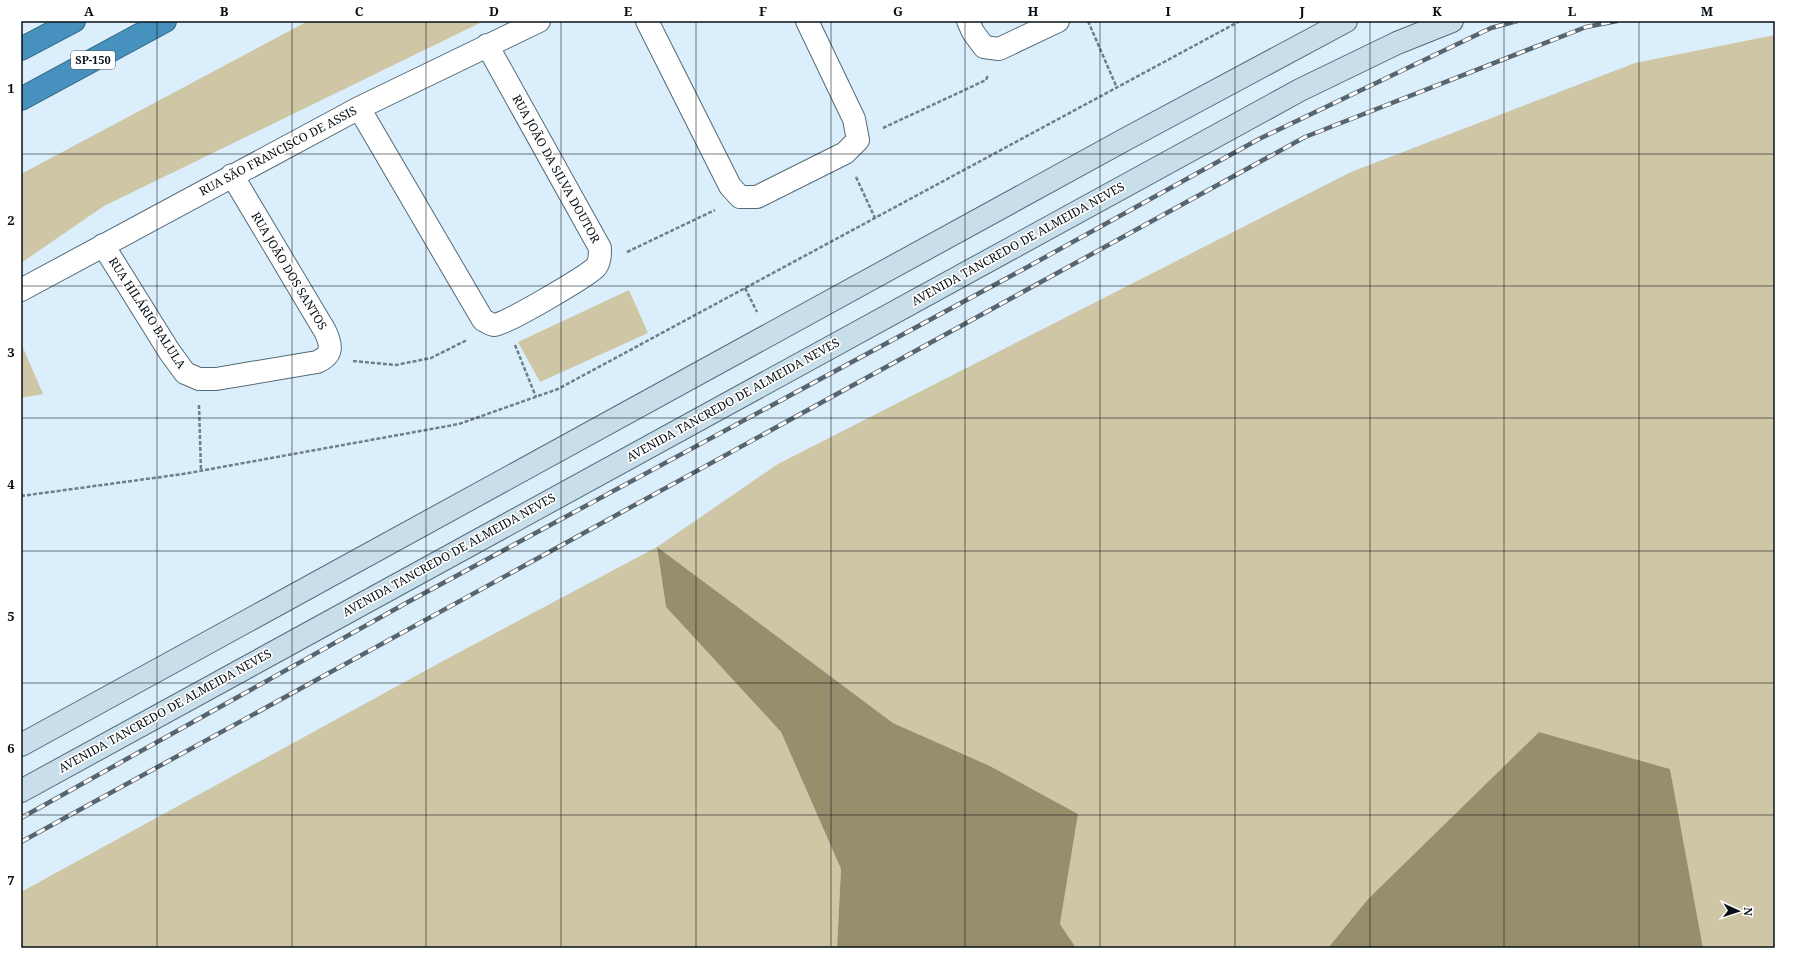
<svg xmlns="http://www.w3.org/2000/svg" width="1796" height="969" font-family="'Noto Serif',serif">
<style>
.green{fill:#cfc6a5}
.water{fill:#978e6c}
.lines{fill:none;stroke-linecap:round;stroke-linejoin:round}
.minor-casing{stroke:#546a78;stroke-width:24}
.secondary-casing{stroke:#546a78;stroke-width:24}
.motorway-casing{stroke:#306482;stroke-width:24}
.path{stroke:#707e87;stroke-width:2.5;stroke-dasharray:4 2;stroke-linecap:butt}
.minor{stroke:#fff;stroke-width:22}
.secondary{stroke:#c8deeb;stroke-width:22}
.motorway{stroke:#4691bd;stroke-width:22}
.rail-casing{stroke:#58656e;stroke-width:4.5}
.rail{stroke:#fff;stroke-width:3;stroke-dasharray:9;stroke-linecap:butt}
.grid{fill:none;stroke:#070f15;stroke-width:1;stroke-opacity:0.55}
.labels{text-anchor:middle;stroke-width:3.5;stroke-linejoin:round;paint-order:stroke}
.shield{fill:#fff;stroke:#51575b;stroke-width:1}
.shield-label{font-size:11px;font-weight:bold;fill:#070f15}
.street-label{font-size:12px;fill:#070f15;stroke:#fff}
.neatline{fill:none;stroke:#070f15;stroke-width:1.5}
.grid-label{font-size:13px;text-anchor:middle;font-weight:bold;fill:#070f15}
</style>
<rect width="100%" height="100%" fill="#daeefb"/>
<path class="green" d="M308,21H484L104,206L21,263V174Z
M1775,35V948H1703L1670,769L1539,732L1368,899L1328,948H1076L1060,924L1078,814L990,766L893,723L657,548L666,607L781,732L841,869L837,948H21V892L443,661L657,547L778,464L1351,172L1635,63Z
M629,290L648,333L540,382L518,342Z
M21,343L43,394L21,398Z"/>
<path class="water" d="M657,547L893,723L990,766L1078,814L1060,924L1076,948H837L841,869L781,732L666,607Z
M1539,732L1670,769L1703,948H1328L1368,899Z"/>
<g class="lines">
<defs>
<path id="minor" d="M647,21L730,186L740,197H757L845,153L858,140L854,119L807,21
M968,21L973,32L984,47L999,49L1058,21
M359,108L483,320C486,321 491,325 494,325C505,325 585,277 595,268C600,263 600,255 600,248L487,45
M103,245L169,351L185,373L199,379H216L317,362C333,355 332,346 325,331L232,175
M21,290L359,108L539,21"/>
<path id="secondary" d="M21,745L1126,139L1346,21
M21,791L1300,90L1397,43L1452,21"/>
<path id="motorway" d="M21,49L74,21
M21,99L165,21"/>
</defs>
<use href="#minor" class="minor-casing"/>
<use href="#secondary" class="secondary-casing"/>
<use href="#motorway" class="motorway-casing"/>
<path class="path" d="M1088,21L1117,88
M883,128L986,80L988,75
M856,177L875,218
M627,252L715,210
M745,288L757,312
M515,345L536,397
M353,361L396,365L431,358L467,340
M199,405L201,471
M21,496L183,474L459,424L558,389L1240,21"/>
<use href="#minor" class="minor"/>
<use href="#secondary" class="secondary"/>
<use href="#motorway" class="motorway"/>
<defs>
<path id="rail" d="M21,818L408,602L1022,270L1259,139L1491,28L1517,21
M21,842L1305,137L1586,27L1617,21"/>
</defs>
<use href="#rail" class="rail-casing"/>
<use href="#rail" class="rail"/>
</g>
<path class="grid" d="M157,21V948M292,21V948M426,21V948M561,21V948M696,21V948M831,21V948M965,21V948M1100,21V948M1235,21V948M1370,21V948M1504,21V948M1639,21V948M21,154H1775M21,286H1775M21,418H1775M21,551H1775M21,683H1775M21,815H1775"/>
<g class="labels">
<rect class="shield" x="71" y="51" width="44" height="18" rx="3"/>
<g class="shield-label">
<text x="93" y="64">SP-150</text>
</g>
<g class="street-label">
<text transform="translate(278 151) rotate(-28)" y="4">RUA SÃO FRANCISCO DE ASSIS</text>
<text transform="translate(556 169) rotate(61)" y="4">RUA JOÃO DA SILVA DOUTOR</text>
<text transform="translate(1018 244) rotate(-29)" y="4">AVENIDA TANCREDO DE ALMEIDA NEVES</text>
<text transform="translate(289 271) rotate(59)" y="4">RUA JOÃO DOS SANTOS</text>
<text transform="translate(147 313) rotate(57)" y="4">RUA HILÁRIO BALULA</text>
<text transform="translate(733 400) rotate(-29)" y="4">AVENIDA TANCREDO DE ALMEIDA NEVES</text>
<text transform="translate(449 555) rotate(-29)" y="4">AVENIDA TANCREDO DE ALMEIDA NEVES</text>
<text transform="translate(165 711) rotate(-29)" y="4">AVENIDA TANCREDO DE ALMEIDA NEVES</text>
</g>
</g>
<rect width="1796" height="969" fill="none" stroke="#ffffff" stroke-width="44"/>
<g transform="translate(1738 911) rotate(93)" stroke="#ffffff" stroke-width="3" paint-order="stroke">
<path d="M0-3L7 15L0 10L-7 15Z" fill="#070f15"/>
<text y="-6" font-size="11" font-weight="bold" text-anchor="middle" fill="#070f15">N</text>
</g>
<rect x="22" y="22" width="1752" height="925" class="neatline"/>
<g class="grid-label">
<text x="89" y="16">A</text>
<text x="224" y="16">B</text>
<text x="359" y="16">C</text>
<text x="494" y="16">D</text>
<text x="628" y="16">E</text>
<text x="763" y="16">F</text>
<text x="898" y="16">G</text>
<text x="1033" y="16">H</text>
<text x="1168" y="16">I</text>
<text x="1302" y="16">J</text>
<text x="1437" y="16">K</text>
<text x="1572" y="16">L</text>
<text x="1707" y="16">M</text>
<text x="11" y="93">1</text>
<text x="11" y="225">2</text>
<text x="11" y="357">3</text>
<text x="11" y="489">4</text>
<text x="11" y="621">5</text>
<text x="11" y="753">6</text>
<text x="11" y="885">7</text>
</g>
</svg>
